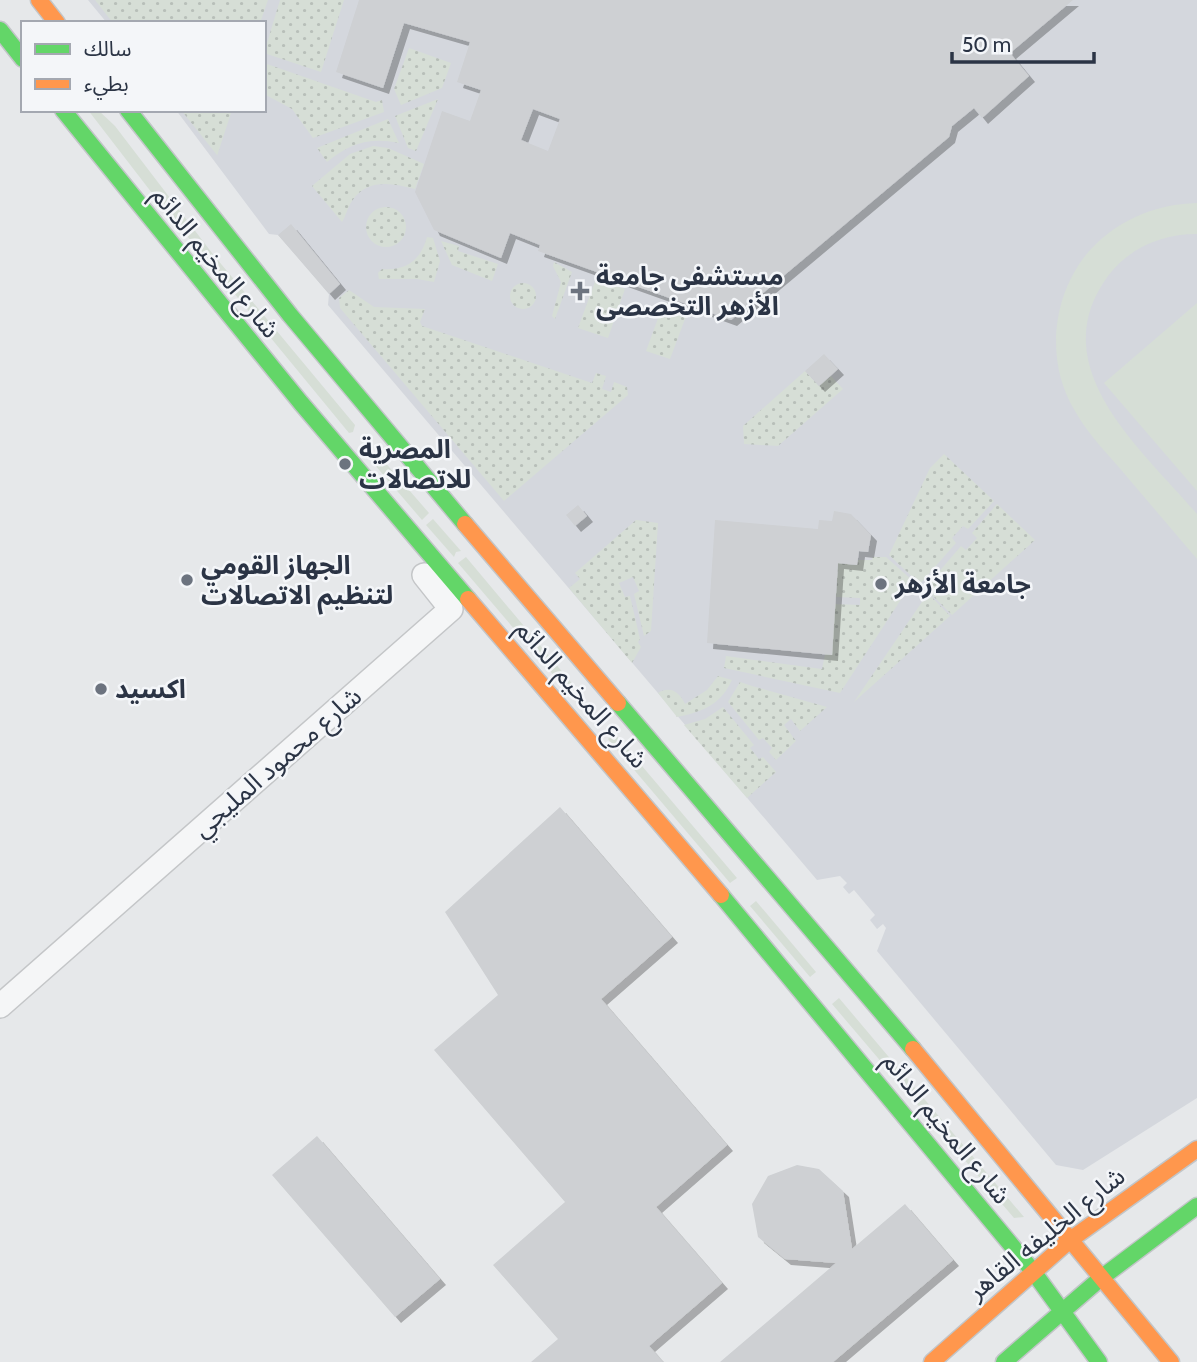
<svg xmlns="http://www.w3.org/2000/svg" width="1197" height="1362" font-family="Cabin,'Noto Sans Arabic',sans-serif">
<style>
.built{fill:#d4d7dd}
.green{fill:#d6ded6}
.garden{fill:url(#garden-dots)}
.building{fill:#ced0d3;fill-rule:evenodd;filter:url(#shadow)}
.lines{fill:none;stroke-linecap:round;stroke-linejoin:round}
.street-casing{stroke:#c4c6c8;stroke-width:26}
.fast-casing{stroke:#c2c5c8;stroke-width:19}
.slow-casing{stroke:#c2c5c8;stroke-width:19}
.street{stroke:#f5f6f7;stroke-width:23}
.fast{stroke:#63d668;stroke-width:16}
.slow{stroke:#ff974d;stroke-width:16}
.poi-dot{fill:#6c737f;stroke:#f4f6f9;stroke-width:2.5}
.labels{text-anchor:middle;stroke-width:5;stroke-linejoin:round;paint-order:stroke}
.street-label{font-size:26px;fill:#2b3445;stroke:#f4f6f9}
.poi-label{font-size:26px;font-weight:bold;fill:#2b3445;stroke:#f4f6f9;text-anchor:start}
</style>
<defs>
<pattern id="garden-dots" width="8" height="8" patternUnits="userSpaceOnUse" patternTransform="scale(1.75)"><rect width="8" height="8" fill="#d6ded6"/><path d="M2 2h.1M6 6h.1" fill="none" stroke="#b8bfb9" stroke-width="1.8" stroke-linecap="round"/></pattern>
<filter id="shadow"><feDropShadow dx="6" dy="6" stdDeviation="0" flood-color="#0004"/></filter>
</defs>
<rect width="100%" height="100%" fill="#e6e8ea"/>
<path class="built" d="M88,0H1197V1098L1083,1170L1056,1165L877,951L886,928L883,924L877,929L870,920L875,915L854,890L849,894L843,887L847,883L840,876L817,880L328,305L329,294L297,256L278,235L269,234L176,110H264V23H107Z"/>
<path class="green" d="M88,110H98L115,126L212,253L355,425L353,432L349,433L155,197Z
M1197,203V234C1162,234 1129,248 1108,276C1041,367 1142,449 1197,514V559C1174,532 1151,505 1128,478C1110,456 1089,436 1075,411C1046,364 1051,300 1085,256C1113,222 1153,204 1197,203Z
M1197,303V491L1104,383Z
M383,460L429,513L422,520L374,464Z
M433,519L461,551L456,552L454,557L426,525Z
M466,557L585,699L579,705L458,563Z
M614,733L737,878L730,883L608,739Z
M756,901L816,972L810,977L750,906Z
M839,998L1024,1217L1014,1218L832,1004Z"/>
<path class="garden" d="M95,0H268L260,23H113Z
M280,0H344L321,72L264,53Z
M409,48L451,63L442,88L401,105L394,89Z
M264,63L376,102L382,100L384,112L313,138L292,109L264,94Z
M438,99L416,151L408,148L395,116Z
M181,110H232L217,156V155Z
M388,119L399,143C370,137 350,143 327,162L317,148Z
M373,146L388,148L424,164L415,189C392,183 367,178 352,201C347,208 346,216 342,222L312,186L350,154Z
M366 227a20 20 0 1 1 40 0a20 20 0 1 1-40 0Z
M427,237L433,238L440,261L434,282L417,279H379L378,273L382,269C406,271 421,260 427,237Z
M441,241L459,246L458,251L498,264L492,281L452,265Z
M554,262L572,272L555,319L552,316L561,282L553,266Z
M596,279L625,289L608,338L578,328Z
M510 296a13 13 0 1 1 26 0a13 13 0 1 1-26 0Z
M349,290L374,307L425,309L420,322L422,326L592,383L596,373L606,376L602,389L611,392L614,382L627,387L628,395L504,501L340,308L339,298Z
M664,302L688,311L670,359L646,351Z
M805,371L819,386L831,376L843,389L778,446L744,444L743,426Z
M944,454L994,501L968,529L963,526L952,538L956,543L920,584L889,555L930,468Z
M997,504L1035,540L952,615L925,588L961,546L966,550L977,538L972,533Z
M636,520L658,523L651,631L644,636L634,594L639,591L633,577L619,583L625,597L630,596L640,639L638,642L641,647L632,663L569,588L580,579L575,573Z
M873,557H886L913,581L840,693L724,668L726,656L822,669L835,604L860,605V598L836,597L838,563L857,565L858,560H872Z
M928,593L950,616L854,702Z
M718,676L732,680C721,704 703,712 677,717L658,693C671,685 680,693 685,704L707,690Z
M740,682L752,686L827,707L800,731L791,719L784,725L796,741L776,760L769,752L772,748L763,738L759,740L728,702Z
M723,707L754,745L750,748L759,759L763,757L776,772L747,798L684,725L705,719Z"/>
<path class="building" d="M359,0H1073L1010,53L1029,76L982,118L974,108L952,126L949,137L731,320L538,251L540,245L510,233L501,258L434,230L415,192L442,111L470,121L481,90L457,82L470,42L404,23L383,88L336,72ZM533,109L560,119L548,151L521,140Z
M291,224L340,284L329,294L278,235Z
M824,354L838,369L819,386L805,371Z
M578,505L587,516L575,526L566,515Z
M834,511L851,514L871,535L868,552L859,551L857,565L838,563L832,655L707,643L715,520L818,529L819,520L832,521Z
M560,807L672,937L601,999L727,1145L656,1207L722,1283L649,1346L663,1362H531L558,1339L493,1265L565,1202L434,1050L498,995L445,912Z
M317,1136L440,1279L395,1317L272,1175Z
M797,1165L819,1169L843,1191L852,1249L905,1204L953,1260L833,1362H720L836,1263L785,1259L758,1237L752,1204L768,1176Z"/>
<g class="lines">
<defs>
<path id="street" d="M0,1006L451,609L424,575"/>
<path id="fast" d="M0,30L23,59
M63,110L301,403L468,599
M128,110L290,315L465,524
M618,703L913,1049
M721,895L1032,1270L1099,1362
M1004,1362L1101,1278L1197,1206"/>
<path id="slow" d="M39,0L57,23
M465,524L618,703
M468,599L721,895
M913,1049L1171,1362
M932,1362L1070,1240L1197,1149"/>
</defs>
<use href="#street" class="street-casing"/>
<use href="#fast" class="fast-casing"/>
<use href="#slow" class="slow-casing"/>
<use href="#street" class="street"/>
<use href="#fast" class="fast"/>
<use href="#slow" class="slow"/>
</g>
<g class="poi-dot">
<path d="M576.5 280.5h7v7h7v7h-7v7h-7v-7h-7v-7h7z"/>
<circle cx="345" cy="464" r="7"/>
<circle cx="187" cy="580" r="7"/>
<circle cx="881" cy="584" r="7"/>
<circle cx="101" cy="689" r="7"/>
</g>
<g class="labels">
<g class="street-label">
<text transform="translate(216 262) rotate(51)" y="9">شارع المخيم الدائم</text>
<text transform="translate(582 694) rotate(49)" y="9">شارع المخيم الدائم</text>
<text transform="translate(277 762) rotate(-41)" y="9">شارع محمود المليجي</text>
<text transform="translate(947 1128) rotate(51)" y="9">شارع المخيم الدائم</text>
<text transform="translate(1046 1233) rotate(-39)" y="9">شارع الخليفه القاهر</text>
</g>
<g class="poi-label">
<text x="596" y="285">مستشفى جامعة<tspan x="596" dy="30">الأزهر التخصصى</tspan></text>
<text x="359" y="458">المصرية<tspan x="359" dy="30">للاتصالات</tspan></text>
<text x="201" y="574">الجهاز القومي<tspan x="201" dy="30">لتنظيم الاتصالات</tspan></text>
<text x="895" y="593">جامعة الأزهر</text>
<text x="115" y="698">اكسيد</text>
</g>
</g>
<rect x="21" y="21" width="245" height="91" fill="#f4f6f9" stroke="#a4a8b1" stroke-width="2"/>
<rect x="35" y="44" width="35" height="10" fill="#63d668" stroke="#a4a8b1" stroke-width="2"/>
<text x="84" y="56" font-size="21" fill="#2b3445">سالك</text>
<rect x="35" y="79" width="35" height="10" fill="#ff974d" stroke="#a4a8b1" stroke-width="2"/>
<text x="84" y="91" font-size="21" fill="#2b3445">بطيء</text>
<path d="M952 52v10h142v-10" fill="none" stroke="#2b3445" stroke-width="3.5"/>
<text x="962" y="52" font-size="21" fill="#2b3445" stroke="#f4f6f9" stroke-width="5" paint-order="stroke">50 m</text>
</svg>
